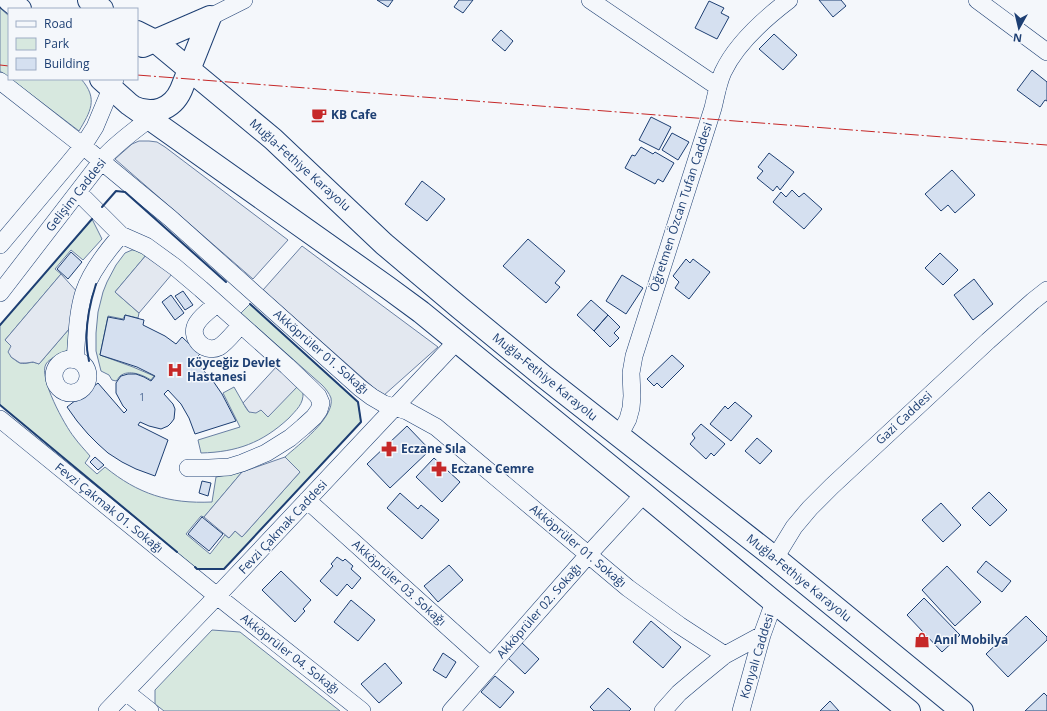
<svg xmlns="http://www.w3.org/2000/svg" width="1047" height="711" font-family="'Open Sans',sans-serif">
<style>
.green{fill:#d7e8df;stroke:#687fa3}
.parking{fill:#e3e8f0;stroke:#687fa3}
.building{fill:#d5e0f0;stroke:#1d3f73}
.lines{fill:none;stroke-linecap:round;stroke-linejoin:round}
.minor-casing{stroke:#1d3f73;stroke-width:18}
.highway-casing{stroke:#1d3f73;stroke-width:24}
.minor{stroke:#f4f7fb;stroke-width:17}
.highway{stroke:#f4f7fb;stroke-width:22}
.wall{stroke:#1d3f73;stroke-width:2}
.power{stroke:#c62828;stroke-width:1;stroke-dasharray:14 3 2 3;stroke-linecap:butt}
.labels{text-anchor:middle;stroke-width:3;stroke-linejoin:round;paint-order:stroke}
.number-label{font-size:10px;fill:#4b6792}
.poi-label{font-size:12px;font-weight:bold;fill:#1d3f73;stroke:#f4f7fb;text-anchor:start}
.street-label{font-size:12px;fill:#1d3f73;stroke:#f4f7fb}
</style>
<rect width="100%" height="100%" fill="#f4f7fb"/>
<path class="green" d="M0,8L9,16V78L0,71Z
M11,79H81C99,99 90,112 79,131Z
M92,219L102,239L83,260L71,250L55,269L61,274L5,340L12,346L11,357C14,359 17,362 20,363C27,365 31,360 39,364L69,329L68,349L67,351C61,356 50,357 46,364C38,377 65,426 74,437C79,444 85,450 90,456L85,463L97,474L105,467C138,494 169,504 212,502L216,477L242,472L204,517L201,516L186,534L210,554L225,535L229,538L235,531L242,537L300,472L285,457C298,445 335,418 331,398C329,393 326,389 322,385L241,313L250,304L358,402L361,422L224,569H197L0,405V325Z
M132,250H136L147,254L115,292L139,313L138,318L125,315L123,319L108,316L100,355L133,367L154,376L151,380C143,375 129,369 120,376C119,377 118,379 116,381L112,380L109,375L101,371L96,351V333L98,312L103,292L107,282L116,265L125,253Z
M298,386L303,392C304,404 296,410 289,418C262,443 237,452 201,453L198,440L240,427L223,393L234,387L246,408L249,412Z
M212,630L240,632L340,711H164L155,704V690Z"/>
<path class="parking" d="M139,141H149L157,142L165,147L288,240L253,279L115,159L132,144Z
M302,246L438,347L383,396L263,290Z
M147,254L172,274L139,313L115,292Z
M61,274L79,294L69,329L39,364L33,362L26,363H20L11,357L10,355L8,352L11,346L5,340Z
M278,365L298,386L268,417L261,410L256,413L249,412L243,403Z
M285,457L300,472L242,537L235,531L229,538L204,517L242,472Z"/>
<path class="building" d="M377,0H393L388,7Z
M459,0H473L463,13L454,7Z
M819,0H841L846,6L833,17Z
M709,1L724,8L721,13L729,17L717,39L695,28Z
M501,30L513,41L505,51L492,40Z
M774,34L797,55L783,70L759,49Z
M1032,70L1047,82V101L1045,100L1040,107L1017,90Z
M651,117L671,127L659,150L639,140Z
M672,133L689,142L678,160L662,150Z
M641,147L653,154L655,152L674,163L663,182L658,179L655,184L625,168L632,155L635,156Z
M769,153L794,172L780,190L777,186L773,191L757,178L763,171L758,167Z
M952,170L975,195L955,213L948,205L941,211L925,194Z
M422,181L445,199L427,221L405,204Z
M792,190L799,197L804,193L822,209L804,229L773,202L781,192L786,197Z
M528,239L565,271L555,283L560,287L546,303L503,266Z
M71,252L82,262L68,279L57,269Z
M940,253L958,270L943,285L925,268Z
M686,259L690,263L693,259L710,272L689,299L675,288L679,282L673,276Z
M622,275L643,288L626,314L606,301Z
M974,279L993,304L973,320L954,295Z
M183,291L193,305L185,310L175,296Z
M171,295L184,313L175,320L162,302Z
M591,300L608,315L594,331L577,315Z
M125,315L144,320L143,325L165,336L176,344L182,337L200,354L194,360L213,381L222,394L236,421L195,434L189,418L181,404L168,390L164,394L173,404L175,409L174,419L171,423L168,426L161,429L149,426L140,422L138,425L168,440L155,476L136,469L122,462L108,453L98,444L88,434L77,421L67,407L98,383L124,413L127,410L123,406L116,393V383L118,380L121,376L128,374H136L144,377L151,381L155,376L137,367L100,355L108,317L124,320Z
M608,315L620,327L614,333L619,338L610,347L594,331Z
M672,355L684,366L662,388L657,383L654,386L647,379Z
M735,402L752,416L731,441L710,424L725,406L728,409Z
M701,424L725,444L714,456L711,453L706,459L690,444L695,438L692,434Z
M407,426L430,450L390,488L367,464Z
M757,438L772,451L760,464L745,451Z
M95,457L104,465L98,470L90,462Z
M434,458L460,482L442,502L416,477Z
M202,481L211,483L208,496L199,493Z
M989,492L1007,510L990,526L972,508Z
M400,493L418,509L421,505L439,520L422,539L387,508Z
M941,503L961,525L943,542L922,520Z
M202,517L223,534L209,551L188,534Z
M337,557L343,561L345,559L353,566L351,569L361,578L352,589L347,584L337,596L320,581L333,566L331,564Z
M986,561L1011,581L1002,592L977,572Z
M449,565L463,580L438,602L424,586Z
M947,566L981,602L955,626L922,590Z
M281,571L311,600L303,609L305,611L295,622L262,590Z
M924,598L960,635L942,652L907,615Z
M351,600L375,620L358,641L334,622Z
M1026,616L1047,637V640L1008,677L986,654Z
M651,621L681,647L663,668L633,642Z
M521,642L539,659L525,674L507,657Z
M443,653L456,662L446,678L433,670Z
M385,663L402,683L379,703L361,684Z
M495,676L514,692L500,708L481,692Z
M608,688L631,709L629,711H594L590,707Z
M1044,693L1047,696V711H1025Z
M830,701L839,711H820Z"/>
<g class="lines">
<defs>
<path id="minor" d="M590,0L718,87
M977,0L1047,52
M210,17L244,0
M0,81L83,146L170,218L360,388L372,397L384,404L407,411L436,427L628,588L679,625L725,655
M78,192L121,235L146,246L175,267L201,289L287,366L311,389L318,396L321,403L319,410L314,417L303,427L290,438L266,453L242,463L229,467L209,468H188
M0,245L69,163L83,146L95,127L115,79
M0,293L107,154C123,138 141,125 159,112
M217,304C211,309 202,315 197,323C188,337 204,354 219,347C227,342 234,332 241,325
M54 376a17 17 0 1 1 34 0a17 17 0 1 1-34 0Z
M75,360C77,338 77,314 84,292C91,271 106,252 121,235
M0,419L217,596L362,711
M619,436L628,419L631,408L632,396L631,373L634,356L713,108C716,96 718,83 723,72C736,44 764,19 789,0
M307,500L491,666
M775,558L794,527L810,508L832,486L988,341L1033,301L1047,290
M126,692L150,711
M107,711L217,596L457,341
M451,711L588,555L644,494
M663,711L679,693L698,677L725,655L762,635
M741,711L762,635L774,602"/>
<path id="highway" d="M9,0L20,9
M89,0L102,9
M137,32L155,41L273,139L384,244L460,308L543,376L775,558L962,711
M143,46L210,17
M101,79L129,104L387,287L421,312L644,494L774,602L909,711
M133,107C152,116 172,110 181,90L210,17"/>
</defs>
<use href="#minor" class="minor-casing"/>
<use href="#highway" class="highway-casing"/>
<use href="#minor" class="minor"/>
<use href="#highway" class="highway"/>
<path class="wall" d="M102,207L116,191L125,192L226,282
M0,325L92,219
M89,361C83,335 88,309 96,284
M0,405L177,552
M195,567L197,569H224L361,422L358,402L250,304"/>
<path class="power" d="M0,65L9,66
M137,75L1047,145"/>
</g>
<defs>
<symbol id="cafe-bare" viewBox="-9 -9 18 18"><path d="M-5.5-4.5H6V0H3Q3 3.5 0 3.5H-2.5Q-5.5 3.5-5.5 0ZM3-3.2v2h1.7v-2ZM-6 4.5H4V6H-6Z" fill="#c62828" stroke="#f4f7fb" stroke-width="2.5" paint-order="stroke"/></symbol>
<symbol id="hospital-bare" viewBox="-9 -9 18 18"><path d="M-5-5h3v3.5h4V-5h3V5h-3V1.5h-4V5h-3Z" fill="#c62828" stroke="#f4f7fb" stroke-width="2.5" paint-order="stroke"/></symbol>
<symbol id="pharmacy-bare" viewBox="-9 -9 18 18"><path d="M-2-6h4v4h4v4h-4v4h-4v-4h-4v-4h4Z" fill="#c62828" stroke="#f4f7fb" stroke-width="2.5" paint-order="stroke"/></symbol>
<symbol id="shop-bare" viewBox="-9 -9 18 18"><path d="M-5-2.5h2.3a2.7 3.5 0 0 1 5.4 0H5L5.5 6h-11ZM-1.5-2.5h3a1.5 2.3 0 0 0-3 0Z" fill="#c62828" stroke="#f4f7fb" stroke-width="2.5" paint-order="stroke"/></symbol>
</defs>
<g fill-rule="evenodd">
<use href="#cafe-bare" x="308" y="104" width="22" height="22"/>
<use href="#hospital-bare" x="164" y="359" width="22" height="22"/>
<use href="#pharmacy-bare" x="378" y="438" width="22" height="22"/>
<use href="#pharmacy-bare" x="428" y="458" width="22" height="22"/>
<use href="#shop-bare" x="911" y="629" width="22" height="22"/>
</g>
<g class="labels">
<g class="number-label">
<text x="142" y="401">1</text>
</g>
<g class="poi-label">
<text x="331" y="119">KB Cafe</text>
<text x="187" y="367">Köyceğiz Devlet<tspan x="187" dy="14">Hastanesi</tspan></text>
<text x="401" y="453">Eczane Sıla</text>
<text x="451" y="473">Eczane Cemre</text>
<text x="934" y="644">Anıl Mobilya</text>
</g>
<g class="street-label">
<text transform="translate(300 165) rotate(42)" y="4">Muğla-Fethiye Karayolu</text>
<text transform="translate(76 195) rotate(-52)" y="4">Gelişim Caddesi</text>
<text transform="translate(681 207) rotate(-72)" y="4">Öğretmen Özcan Tufan Caddesi</text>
<text transform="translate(321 352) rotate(41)" y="4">Akköprüler 01. Sokağı</text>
<text transform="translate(545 377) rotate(39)" y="4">Muğla-Fethiye Karayolu</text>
<text transform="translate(904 418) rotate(-43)" y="4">Gazi Caddesi</text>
<text transform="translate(109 508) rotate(39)" y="4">Fevzi Çakmak 01. Sokağı</text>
<text transform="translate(283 527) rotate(-47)" y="4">Fevzi Çakmak Caddesi</text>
<text transform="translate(578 546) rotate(40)" y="4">Akköprüler 01. Sokağı</text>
<text transform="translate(799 578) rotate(39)" y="4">Muğla-Fethiye Karayolu</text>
<text transform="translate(399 583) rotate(42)" y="4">Akköprüler 03. Sokağı</text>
<text transform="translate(539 611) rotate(-49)" y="4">Akköprüler 02. Sokağı</text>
<text transform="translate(290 654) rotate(38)" y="4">Akköprüler 04. Sokağı</text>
<text transform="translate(757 656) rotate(-73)" y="4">Konyalı Caddesi</text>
</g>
</g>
<rect x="8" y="8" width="130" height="72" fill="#f4f7fb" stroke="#9eadc5"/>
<rect x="16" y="21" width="20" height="6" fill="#f4f7fb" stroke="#9eadc5"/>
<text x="44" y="28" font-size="12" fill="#1d3f73">Road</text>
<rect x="16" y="38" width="20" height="12" fill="#d7e8df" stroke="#9eadc5"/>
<text x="44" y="48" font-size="12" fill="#1d3f73">Park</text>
<rect x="16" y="58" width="20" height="12" fill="#d5e0f0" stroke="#9eadc5"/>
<text x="44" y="68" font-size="12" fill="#1d3f73">Building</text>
<g transform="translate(1019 28) rotate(188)" stroke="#f4f7fb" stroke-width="3" paint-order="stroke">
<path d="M0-3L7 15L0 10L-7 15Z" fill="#1d3f73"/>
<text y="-6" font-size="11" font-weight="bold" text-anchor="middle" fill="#1d3f73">N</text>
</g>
</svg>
